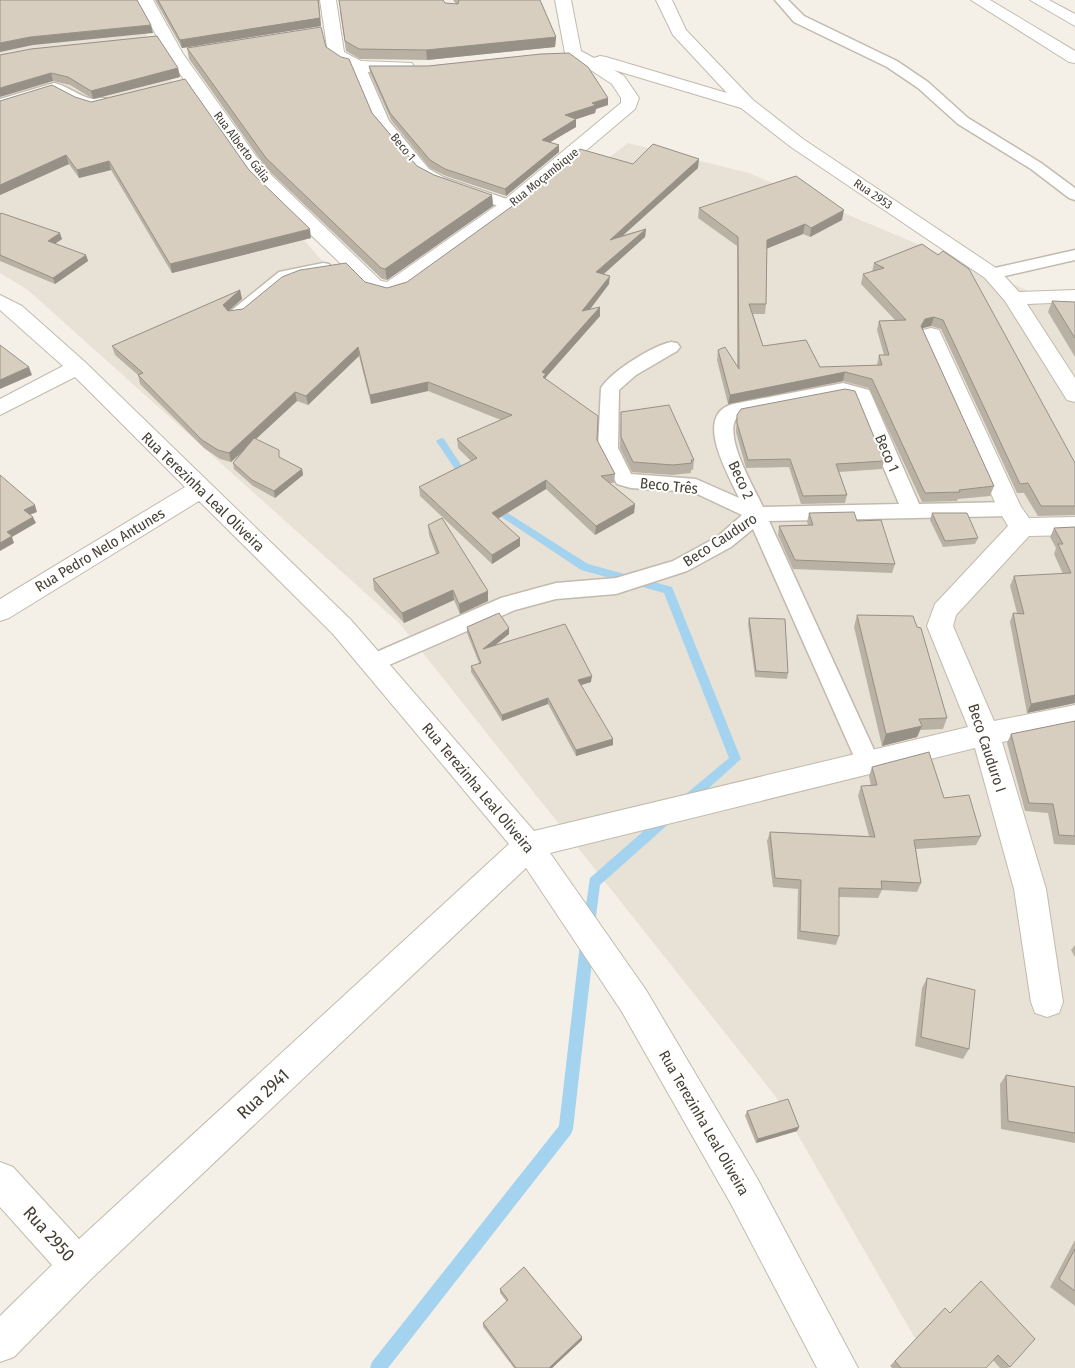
<svg xmlns="http://www.w3.org/2000/svg" width="1075" height="1368" font-family="'Fira Sans Condensed',sans-serif">
<style>
.residential{fill:#e8e2d6}
.lines{fill:none;stroke-linecap:round;stroke-linejoin:round}
.stream{fill:#a4d3f0;fill-rule:evenodd}
.service-casing{stroke:#c2baad;stroke-width:3}
.minor-casing{stroke:#c2baad;stroke-width:2}
.service{fill:#fff;fill-rule:evenodd}
.minor{fill:#fff;fill-rule:evenodd}
.wall{fill:#bab1a5}
.shaded-wall{fill:#979086}
.building{fill:#d8cec0;stroke:#979086}
.labels{text-anchor:middle;stroke-width:4;stroke-linejoin:round;paint-order:stroke}
.far-street-label{font-size:12px;fill:#474036;stroke:#fff}
.street-label{font-size:15px;fill:#474036;stroke:#fff}
.near-street-label{font-size:18px;fill:#474036;stroke:#fff}
</style>
<rect width="100%" height="100%" fill="#f4f0e8"/>
<path class="residential" d="M0,0H127L184,103L358,302L410,309L628,143L749,173L1060,304H1075V1368H932L776,1097L400,624L28,290L0,273Z"/>
<g class="lines">
<path class="stream" d="M441,438L444,439L469,477L471,479L469,481H463L436,441Z
M492,503L588,564L672,587L741,759L689,806L685,807L681,806L679,802L681,798L729,758L664,593L581,570L488,508L487,506L488,504Z
M668,812L672,813L674,817L672,821L600,885L595,925L594,929L589,931L584,929L583,925L590,878L664,813Z
M587,938L592,940L594,944L573,1129L571,1134L388,1368H370L372,1362L559,1126L580,944L582,940Z"/>
<defs>
<path id="service" d="M775,0H788L804,16L897,61L928,82L968,118L1041,163L1075,188V200L1069,198L1031,169L958,124L918,88L887,67L794,22Z
M358,62L365,66L389,121L429,169L445,178L516,202L518,205L516,208H504L435,184L419,175L375,122L351,66Z
M54,83C67,86 76,94 88,98C96,101 105,94 111,102C96,120 69,97 55,91L0,108V99Z
M1075,250V260L992,279L986,278L984,274L986,270Z
M323,263L329,264L331,268L329,272L291,280L242,318H230L227,314L279,272Z
M671,342L677,343L680,347L677,351L636,375L619,390L618,448L631,474L696,479L739,498C729,475 692,415 733,404L843,383L869,390L871,394L919,504L1010,502L1017,504L1020,509L1017,514L1010,516L769,521L880,763L876,770L868,773L860,770L753,529L731,547L687,571L616,594L556,599L515,610L373,672L365,669L362,663L365,657L501,598L556,583L616,578L673,561L717,537L742,515L693,492L631,488L617,484L598,448L601,388C612,371 652,346 671,342ZM843,395L854,398L899,504L763,507C754,487 720,432 739,415Z"/>
<path id="minor" d="M137,0H153L183,54L266,170L381,281L387,282L503,201L621,103V98L612,84L565,53L555,0H571L581,51L594,58L600,56L606,57L727,93L673,35L656,0H672L686,30L753,100L803,139L999,270L1019,292L1075,290V302L1027,304L1075,378V402L1067,400L1005,301L985,278L791,147L741,108L614,70L624,76L639,98L635,109L517,209L407,289L388,295L367,289L252,178L167,55Z
M320,0H336L344,52L361,61L412,63L414,67L412,71C390,76 342,74 328,54Z
M971,0H990L1075,51V63L1069,62Z
M1030,0H1049L1075,14V26Z
M0,295L22,306L85,362L351,620L534,831L968,727L927,626L935,604L1008,526L998,509L920,335L923,330L931,328L939,330L1021,507L1029,518L1075,517V535L1029,536L956,615L953,626L994,721L1075,705V727L1002,742L1046,889L1063,1002L1059,1013L1047,1017L1035,1013L1031,1002L1014,889L975,748L550,853L646,990L757,1178L858,1368H817L731,1204L622,1012L526,868L91,1279L14,1357L0,1362V1316L52,1265L0,1207V1162L13,1167L79,1239L509,844L333,634L199,501L9,618L0,621V599L185,487L75,377L0,415V399L63,366L0,310Z"/>
</defs>
<use href="#service" class="service-casing"/>
<use href="#minor" class="minor-casing"/>
<use href="#service" class="service"/>
<use href="#minor" class="minor"/>
</g>
<path class="wall" d="M155,0H319L321,26L182,48Z
M453,0H540L556,37L555,47L427,60L360,59L346,51L340,11L445,3L456,4Z
M326,47L372,113L417,166L434,175L492,195L493,206L387,280L382,279L267,169L189,59L187,48Z
M0,55L178,68L180,77L93,99L70,85L53,81Z
M369,66L608,105L596,109L595,113L576,119V127L550,142L559,145V152L506,196L446,176L430,168L391,120L370,73Z
M75,97L249,170L311,238L172,273L111,170L79,178L69,164L0,195V101Z
M633,164L698,168L623,235L646,229L645,237L603,274L609,284L590,309L600,316L546,377V380L597,440L615,474L614,483H610L635,504L634,513L595,535L546,489L498,519L520,538V546L492,564L420,496L419,487L471,461L458,448L457,439L501,420L428,391L371,404L359,356L308,405L297,401L256,439L281,458L302,469L303,475L275,498L253,486L234,469L233,463L240,454L231,462L220,459L204,448L140,384L138,375L115,355L112,346L240,290L242,299L228,311L243,309L365,282L387,288L407,282Z
M699,208L842,220L810,237L803,234L767,248L766,304L765,314H753L763,346L820,367L877,365L879,355H884L877,330L879,321L895,320L861,284L863,274L872,272L874,263L922,244L1075,463V515L1038,516L1024,493H1017L941,329L931,326L923,328L922,329L994,486L990,496L958,499L957,501L922,502L869,388L843,381L728,404L717,360L718,350L737,367V246L698,218Z
M0,214L62,239L55,244L86,255L88,261L55,284L0,261Z
M1052,301L1075,302V357L1048,312Z
M621,412L694,460L693,470H691V473L672,475L632,472L620,448Z
M737,415L884,461L882,469L839,472L847,495L845,503L801,504L789,467L746,468L736,432Z
M809,513L857,521L895,564L892,573L793,569L778,535L779,526L808,525L807,522Z
M932,513L978,538L975,544L943,547L930,520Z
M428,525L488,601L460,614L454,600L404,623L374,590L373,579L436,554L429,535Z
M1075,527V703L1027,713L1010,622L1013,613H1017L1010,586L1014,576L1063,574L1054,554L1056,548L1050,537L1054,528Z
M857,615L947,718L943,729L920,730L917,737L882,746L854,627Z
M749,618L788,673L787,679L755,677L748,624Z
M467,627L509,634L495,645L591,682L581,685L613,745L576,756L548,704L502,721L471,672V666L479,663L467,633Z
M1075,721V845L1054,844L1048,813L1025,811L1007,743L1011,734Z
M872,767L944,798L981,836L976,845L916,849L921,883L917,892L882,890L878,898L839,897V936L836,945L797,939L798,889L773,887L767,841L770,832L869,836L858,796L861,786H871L869,776Z
M1075,945V957L1071,950Z
M927,978L969,1049L963,1059L915,1046L922,988Z
M1006,1075L1075,1087V1143L1001,1129L1000,1084Z
M747,1111L799,1127L797,1131L756,1143L745,1116Z
M1075,1240V1306L1050,1287Z
M981,1281L1010,1367L1008,1368H1000L993,1360L986,1368H892L890,1366L945,1308L950,1313Z
M500,1289L582,1337V1340L552,1368H514L483,1327V1323L507,1302L500,1293Z"/>
<path class="shaded-wall" d="M318,0L321,26L182,48L180,40Z
M151,25L153,33L33,45L0,52V43L30,37Z
M556,37L555,47L427,60L426,50Z
M178,68L180,77L93,99L91,91Z
M51,73L53,81L0,97V88Z
M608,98V105L596,109L595,113L565,123V115L592,103Z
M576,119V127L542,147V140Z
M559,145V152L506,196L505,189Z
M66,155L69,164L0,195V185Z
M699,159L698,168L609,248L610,240Z
M109,161L111,170L79,178L77,170Z
M492,195L493,206L387,280L385,269Z
M844,210L842,220L810,237L811,228Z
M805,224L803,234L766,249L767,240Z
M310,229L311,238L172,273L170,264Z
M646,229L645,237L596,281V272Z
M60,233L62,239L50,247L48,241Z
M86,255L88,261L55,284L53,278Z
M610,276L609,284L582,320V311Z
M240,290L242,299L225,314L223,305Z
M600,307V316L546,377V383L543,386L542,372Z
M934,317L931,326L923,328L918,336L921,326L925,319Z
M358,347L359,356L308,405L306,396Z
M29,367L32,375L0,389V380Z
M845,372L843,381L728,404L730,395Z
M428,382V391L371,404L370,395Z
M295,392L297,401L231,462L229,453Z
M302,469L303,475L275,498L274,491Z
M546,480V489L492,522V513Z
M635,504L634,513L595,535L596,526Z
M35,505L37,512L27,516L24,510Z
M33,517L36,523L12,537L14,543L0,551V543L7,532Z
M520,538V546L492,564V555Z
M453,590L454,600L404,623L402,613Z
M488,591V601L460,614L459,604Z
M509,628V634L483,655V649Z
M592,676L591,682L578,686V680Z
M1075,695V703L1027,713L1031,704Z
M548,698V704L502,721V715Z
M922,726L917,737L882,746L886,734Z
M613,739V745L576,756V750Z
M799,1127L797,1131L756,1143L758,1139Z
M582,1337V1340L552,1368H549Z"/>
<path class="building" d="M0,0H137L151,25L30,37L0,43Z
M158,0H318L320,18L180,40Z
M339,0H443L445,3L458,4L459,0H540L556,37L426,50L359,49L345,41Z
M321,27L326,47L341,57L349,59L372,113L417,166L434,175L492,195L385,269L381,268L266,158L187,48Z
M157,36L178,68L91,91L68,77L51,73L0,88V55L31,49Z
M569,53L588,67L608,98L592,103L596,105L565,115L576,119L542,140L559,145L505,189L445,169L430,160L390,113L369,66H428L541,54Z
M185,79L249,170L310,229L170,264L109,161L77,170L66,155L0,185V101L52,85L75,97L91,102Z
M653,144L699,159L610,240L646,229L596,272L610,276L582,311L600,307L542,372L546,374L543,377L598,416L597,440L615,474L601,476L635,504L596,526L546,480L492,513L520,538L492,555L419,487L477,458L457,439L512,415L428,382L370,395L358,347L306,396L295,392L229,453L218,450L202,440L138,375L143,373L112,346L240,290L223,305L228,311L243,309L282,277L300,270L346,263L365,282L387,288L407,282L518,202L580,149L633,164Z
M796,176L844,210L811,228L805,224L767,240L766,304H749L763,346L806,340L820,367L882,365L879,355H889L879,321L906,320L863,274L884,268L874,263L922,244L938,255L943,251L969,269L1075,463V506H1041L1028,483L1020,484L943,320L934,317L925,319L921,326L994,486L959,490L960,492L925,493L872,379L845,372L730,395L718,350L725,347L739,369L738,237L699,208Z
M1,213L60,233L48,241L86,255L53,278L0,255V214Z
M1052,301L1075,302V338Z
M0,345L29,367L0,380Z
M845,389L855,391L884,461L836,464L847,495L803,496L790,459L748,460L737,423V415L741,409Z
M669,405L694,460H691L692,463L673,465L633,462L621,437V412Z
M254,438L279,450V457L302,469L274,491L252,480L233,463Z
M0,475L35,505L24,510L33,517L7,532L12,536L0,543Z
M854,512L857,521L881,520L895,564L795,560L779,526L813,525L809,513Z
M932,513H967L978,538L945,541Z
M442,518L488,591L459,604L453,590L402,613L373,579L439,553L428,525Z
M1075,527V695L1031,704L1013,613L1024,614L1014,576L1071,573L1058,544H1063L1054,528Z
M499,613L509,628L483,649L565,624L592,676L578,680L613,739L576,750L548,698L502,715L471,666L481,663L467,627Z
M857,615L913,616L917,627L921,628L947,718L919,719L922,726L886,734Z
M749,618L785,619L788,673L756,671Z
M1075,721V836L1059,835L1053,804L1029,803L1011,734Z
M929,752L944,798L969,795L981,836L914,840L921,883L881,881L882,889L839,888V936L800,931L801,880L775,878L770,832L875,837L861,786L877,785L872,767Z
M927,978L975,990L969,1049L921,1037Z
M1006,1075L1075,1087V1133L1008,1121Z
M788,1099L799,1127L758,1139L747,1111Z
M1075,1249V1291L1059,1279Z
M524,1267L582,1337L549,1368H516L483,1323L508,1300L500,1289Z
M981,1281L1035,1339L1010,1367L998,1355L986,1368H901L895,1361L945,1308L950,1313Z"/>
<g class="labels">
<g class="far-street-label">
<text transform="translate(242 147) rotate(53)" y="4">Rua Alberto Gália</text>
<text transform="translate(403 147) rotate(50)" y="4">Beco 1</text>
<text transform="translate(544 177) rotate(-39)" y="4">Rua Moçambique</text>
<text transform="translate(873 194) rotate(34)" y="4">Rua 2953</text>
</g>
<g class="street-label">
<text transform="translate(887 453) rotate(67)" y="5">Beco 1</text>
<text transform="translate(741 480) rotate(65)" y="5">Beco 2</text>
<text transform="translate(669 486) rotate(6)" y="5">Beco Três</text>
<text transform="translate(203 492) rotate(44)" y="5">Rua Terezinha Leal Oliveira</text>
<text transform="translate(720 540) rotate(-33)" y="5">Beco Cauduro</text>
<text transform="translate(100 550) rotate(-31)" y="5">Rua Pedro Nelo Antunes</text>
<text transform="translate(987 748) rotate(72)" y="5">Beco Cauduro I</text>
<text transform="translate(478 788) rotate(50)" y="5">Rua Terezinha Leal Oliveira</text>
<text transform="translate(704 1123) rotate(60)" y="5">Rua Terezinha Leal Oliveira</text>
</g>
<g class="near-street-label">
<text transform="translate(263 1094) rotate(-43)" y="6">Rua 2941</text>
<text transform="translate(49 1234) rotate(48)" y="6">Rua 2950</text>
</g>
</g>
</svg>
